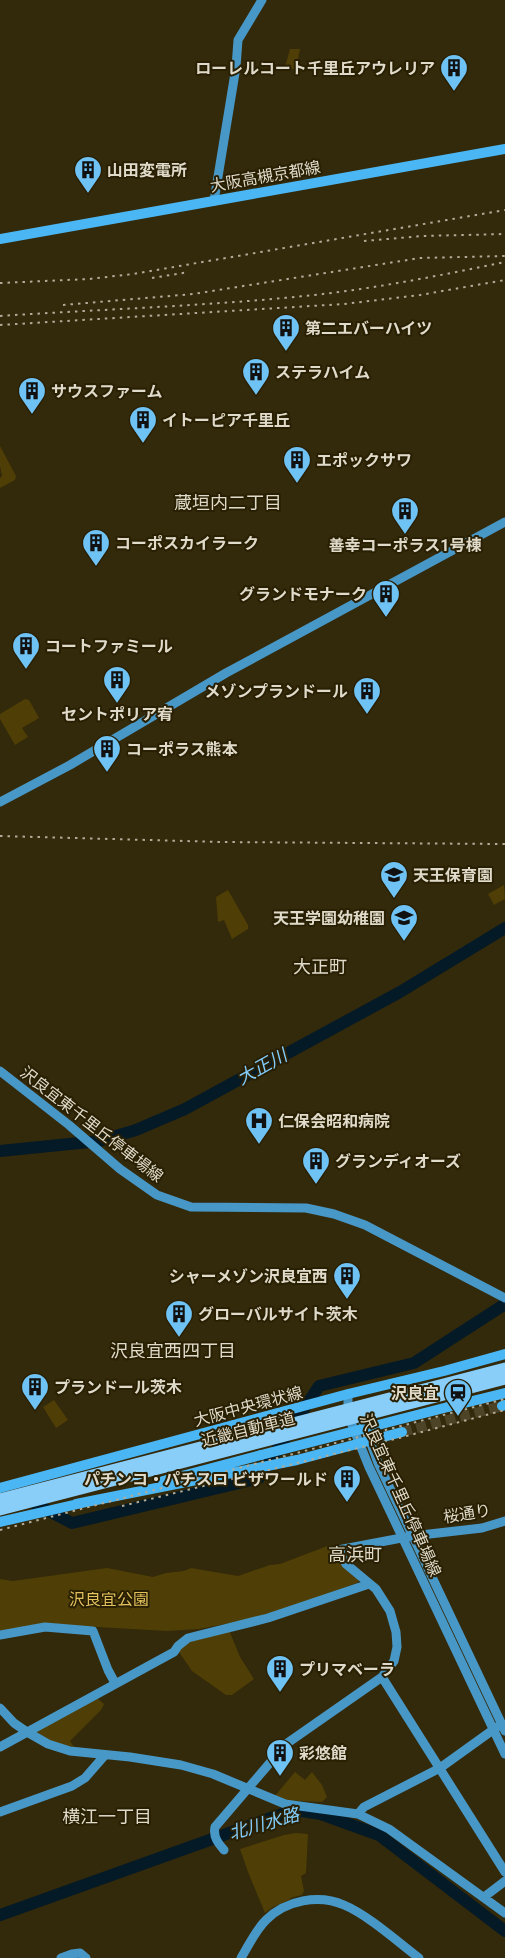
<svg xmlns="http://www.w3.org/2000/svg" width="505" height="1958" font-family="Roboto,'Noto Sans JP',sans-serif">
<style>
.green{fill:#4f3f06}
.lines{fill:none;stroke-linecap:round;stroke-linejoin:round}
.river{stroke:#041a27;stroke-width:12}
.primary-tunnel{stroke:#4d4428;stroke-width:10;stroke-dasharray:10 5;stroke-linecap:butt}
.secondary{stroke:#4898c7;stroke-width:9}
.primary{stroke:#4ab6f3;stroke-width:10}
.rail{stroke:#b1ab97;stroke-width:2;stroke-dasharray:2.5 5;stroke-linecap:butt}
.primary-bridge{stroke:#4ab6f3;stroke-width:10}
.highway-bridge{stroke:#89cef9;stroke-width:11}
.labels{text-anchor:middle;stroke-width:4;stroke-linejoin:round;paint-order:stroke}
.poi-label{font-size:16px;font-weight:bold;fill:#dfdac9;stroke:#291f02;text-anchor:start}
.street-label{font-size:16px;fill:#dfdac9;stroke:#291f02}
.park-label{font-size:16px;fill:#e1c05d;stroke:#291f02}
.neighbourhood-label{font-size:18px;fill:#dfdac9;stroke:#291f02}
.water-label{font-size:18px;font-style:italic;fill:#82cdfc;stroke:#291f02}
</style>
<rect width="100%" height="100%" fill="#33290b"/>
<path class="green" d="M290,49H300L296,70L285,67Z
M0,446L16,476L15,480L0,488V478L2,476L0,466Z
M25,699L29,700L39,718L22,728L28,737L15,745L0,719V714Z
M504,885L505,899L494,905L488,894Z
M228,890L248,925V929L232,939L224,920L218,922L216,897Z
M54,1400L68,1420L56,1428L43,1407Z
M330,1545L342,1564L360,1580L357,1583L267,1616L199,1629L167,1631L44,1624L0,1631V1579L13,1581L107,1568L153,1577L166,1573L184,1571L191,1568L238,1576L270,1565L280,1564Z
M229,1630L240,1657L254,1679L232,1695H226L192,1671L179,1652V1648L189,1641Z
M96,1697L104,1704L101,1710L70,1741L74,1747L58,1744L37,1735L36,1731Z
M295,1772L305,1780L312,1772L322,1785L327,1797L322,1802L281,1800L274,1797Z
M296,1833L308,1834L306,1873L301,1876L304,1891L302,1895L290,1898L291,1899L273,1907L265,1913L248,1872L240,1849L284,1835Z"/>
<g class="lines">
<path class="river" d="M0,1151L99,1141L136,1130L185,1109L400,992L505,928
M24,1498L72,1523L259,1478L319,1386L414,1363L505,1304
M0,1915L271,1818L286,1813L302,1811L321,1814L379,1835L505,1931"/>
<path class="primary-tunnel" d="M402,1432L502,1406"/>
<path class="secondary" d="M214,201L236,67L238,40L262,0
M0,802L70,765L226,673L505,522
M0,1071L69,1125L120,1169L157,1195L191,1207L306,1208L334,1214L365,1225L505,1298
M348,1394V1415L369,1467L505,1754
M359,1411L378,1463L505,1731
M0,1635L45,1627L93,1631L108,1670L115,1683
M382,1677L505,1872
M0,1708L14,1723L27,1732L48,1744L70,1751L130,1757L181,1765L213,1774L285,1804L358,1814L389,1829L505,1913
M0,1747L174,1652L178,1646L188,1638L268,1618L369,1584
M0,1812L72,1786L85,1778L105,1755
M358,1814L364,1807L440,1768L497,1727
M224,1850C218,1843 213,1837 215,1827L286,1744L382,1677L394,1661L397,1647L396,1632L390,1611L376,1589L346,1564L338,1550L412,1536L482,1528L505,1521
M484,1897L505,1881
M61,1958L72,1954L80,1953L86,1958
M241,1958C249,1945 255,1931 266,1920C286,1900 319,1894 344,1905C368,1915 398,1942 419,1958"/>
<path class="primary" d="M0,239L505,149
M502,1406L505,1405
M448,1407L505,1393
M163,1481L261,1455
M0,1488L348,1394L444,1371L505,1354
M76,1504L297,1460L402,1432
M0,1522L82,1503"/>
<path class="rail" d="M364,241L423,236L505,234
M152,278L189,272
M0,283L89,279L133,274L505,210
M63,305L193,294L420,258L505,256
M0,316C105,309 210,306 314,295C379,288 442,275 505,262
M0,325L344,304L420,295L505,280
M0,836L222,842L505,844
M122,1506L399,1438L505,1410
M0,1530L505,1399"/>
<path class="primary-bridge" d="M261,1455L448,1407"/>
<path class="highway-bridge" d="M0,1499L505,1368
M0,1510L505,1379"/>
</g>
<defs>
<symbol id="building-pin" viewBox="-11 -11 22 30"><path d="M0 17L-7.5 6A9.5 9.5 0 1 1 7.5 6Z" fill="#6fc2f4" stroke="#291f02"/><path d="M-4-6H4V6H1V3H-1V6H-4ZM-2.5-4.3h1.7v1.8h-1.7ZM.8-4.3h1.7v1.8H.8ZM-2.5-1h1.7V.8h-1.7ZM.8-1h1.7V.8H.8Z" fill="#111"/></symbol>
<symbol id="school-pin" viewBox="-11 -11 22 30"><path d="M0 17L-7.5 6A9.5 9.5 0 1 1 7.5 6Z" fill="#6fc2f4" stroke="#291f02"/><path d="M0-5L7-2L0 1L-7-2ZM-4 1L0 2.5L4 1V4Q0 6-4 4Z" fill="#111"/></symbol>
<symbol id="hospital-pin" viewBox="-11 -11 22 30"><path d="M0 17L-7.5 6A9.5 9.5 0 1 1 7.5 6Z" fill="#6fc2f4" stroke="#291f02"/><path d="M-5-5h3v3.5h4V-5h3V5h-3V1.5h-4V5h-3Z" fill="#111"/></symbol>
<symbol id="station-pin" viewBox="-11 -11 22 30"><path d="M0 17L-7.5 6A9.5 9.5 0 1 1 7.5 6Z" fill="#6fc2f4" stroke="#291f02"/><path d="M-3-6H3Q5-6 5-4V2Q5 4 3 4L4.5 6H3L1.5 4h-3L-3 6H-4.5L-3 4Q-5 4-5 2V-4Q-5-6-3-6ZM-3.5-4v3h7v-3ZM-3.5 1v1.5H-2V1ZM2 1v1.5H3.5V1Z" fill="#111"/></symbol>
</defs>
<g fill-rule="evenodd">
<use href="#building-pin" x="438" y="52" width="32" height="43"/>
<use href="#building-pin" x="72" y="154" width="32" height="43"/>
<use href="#building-pin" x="270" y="312" width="32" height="43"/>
<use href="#building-pin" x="240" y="356" width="32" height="43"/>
<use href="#building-pin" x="16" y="375" width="32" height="43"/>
<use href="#building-pin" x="127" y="404" width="32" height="43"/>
<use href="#building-pin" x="281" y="444" width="32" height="43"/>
<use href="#building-pin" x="389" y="495" width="32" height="43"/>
<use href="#building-pin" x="80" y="527" width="32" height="43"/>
<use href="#building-pin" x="370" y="578" width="32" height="43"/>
<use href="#building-pin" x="10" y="630" width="32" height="43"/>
<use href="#building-pin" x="101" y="664" width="32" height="43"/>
<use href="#building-pin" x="351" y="675" width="32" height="43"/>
<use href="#building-pin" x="91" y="733" width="32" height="43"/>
<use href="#school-pin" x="378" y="859" width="32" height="43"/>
<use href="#school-pin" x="388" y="902" width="32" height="43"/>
<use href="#hospital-pin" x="243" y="1105" width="32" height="43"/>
<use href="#building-pin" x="300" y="1145" width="32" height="43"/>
<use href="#building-pin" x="331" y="1260" width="32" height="43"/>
<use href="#building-pin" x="163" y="1298" width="32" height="43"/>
<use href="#building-pin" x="19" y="1371" width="32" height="43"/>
<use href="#station-pin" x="442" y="1377" width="32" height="43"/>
<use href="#building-pin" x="331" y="1463" width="32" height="43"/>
<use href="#building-pin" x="264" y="1653" width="32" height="43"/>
<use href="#building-pin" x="264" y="1737" width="32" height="43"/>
</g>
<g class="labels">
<g class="poi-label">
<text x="435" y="74" text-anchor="end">ローレルコート千里丘アウレリア</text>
<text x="107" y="176">山田変電所</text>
<text x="305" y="334">第二エバーハイツ</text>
<text x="275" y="378">ステラハイム</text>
<text x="51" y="397">サウスファーム</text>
<text x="162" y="426">イトーピア千里丘</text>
<text x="316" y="466">エポックサワ</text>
<text x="115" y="549">コーポスカイラーク</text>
<text x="405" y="551" text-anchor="middle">善幸コーポラス1号棟</text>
<text x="367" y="600" text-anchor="end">グランドモナーク</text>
<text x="45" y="652">コートファミール</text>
<text x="348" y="697" text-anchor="end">メゾンプランドール</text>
<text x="117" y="720" text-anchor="middle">セントポリア宥</text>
<text x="126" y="755">コーポラス熊本</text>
<text x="413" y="881">天王保育園</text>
<text x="385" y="924" text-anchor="end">天王学園幼稚園</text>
<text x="278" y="1127">仁保会昭和病院</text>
<text x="335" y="1167">グランディオーズ</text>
<text x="328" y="1282" text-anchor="end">シャーメゾン沢良宜西</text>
<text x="198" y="1320">グローバルサイト茨木</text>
<text x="54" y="1393">プランドール茨木</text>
<text x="439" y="1399" text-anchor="end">沢良宜</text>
<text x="328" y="1485" text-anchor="end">パチンコ・パチスロ ビザワールド</text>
<text x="299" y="1675">プリマベーラ</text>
<text x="299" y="1759">彩悠館</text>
</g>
<g class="street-label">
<text transform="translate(265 176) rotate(-10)" y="6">大阪高槻京都線</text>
<text transform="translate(92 1124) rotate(38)" y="6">沢良宜東千里丘停車場線</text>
<text transform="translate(248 1406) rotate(-15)" y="6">大阪中央環状線</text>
<text transform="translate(248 1429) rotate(-14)" y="6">近畿自動車道</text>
<text transform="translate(401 1495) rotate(66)" y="6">沢良宜東千里丘停車場線</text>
<text transform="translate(467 1513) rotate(-9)" y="6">桜通り</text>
</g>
<g class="park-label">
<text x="109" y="1605">沢良宜公園</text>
</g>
<g class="neighbourhood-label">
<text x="228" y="509">蔵垣内二丁目</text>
<text x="320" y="973">大正町</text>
<text x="173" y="1357">沢良宜西四丁目</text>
<text x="355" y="1561">高浜町</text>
<text x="107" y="1823">横江一丁目</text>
</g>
<g class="water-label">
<text transform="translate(262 1067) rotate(-29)" y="6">大正川</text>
<text transform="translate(264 1824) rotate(-16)" y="6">北川水路</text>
</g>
</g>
</svg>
